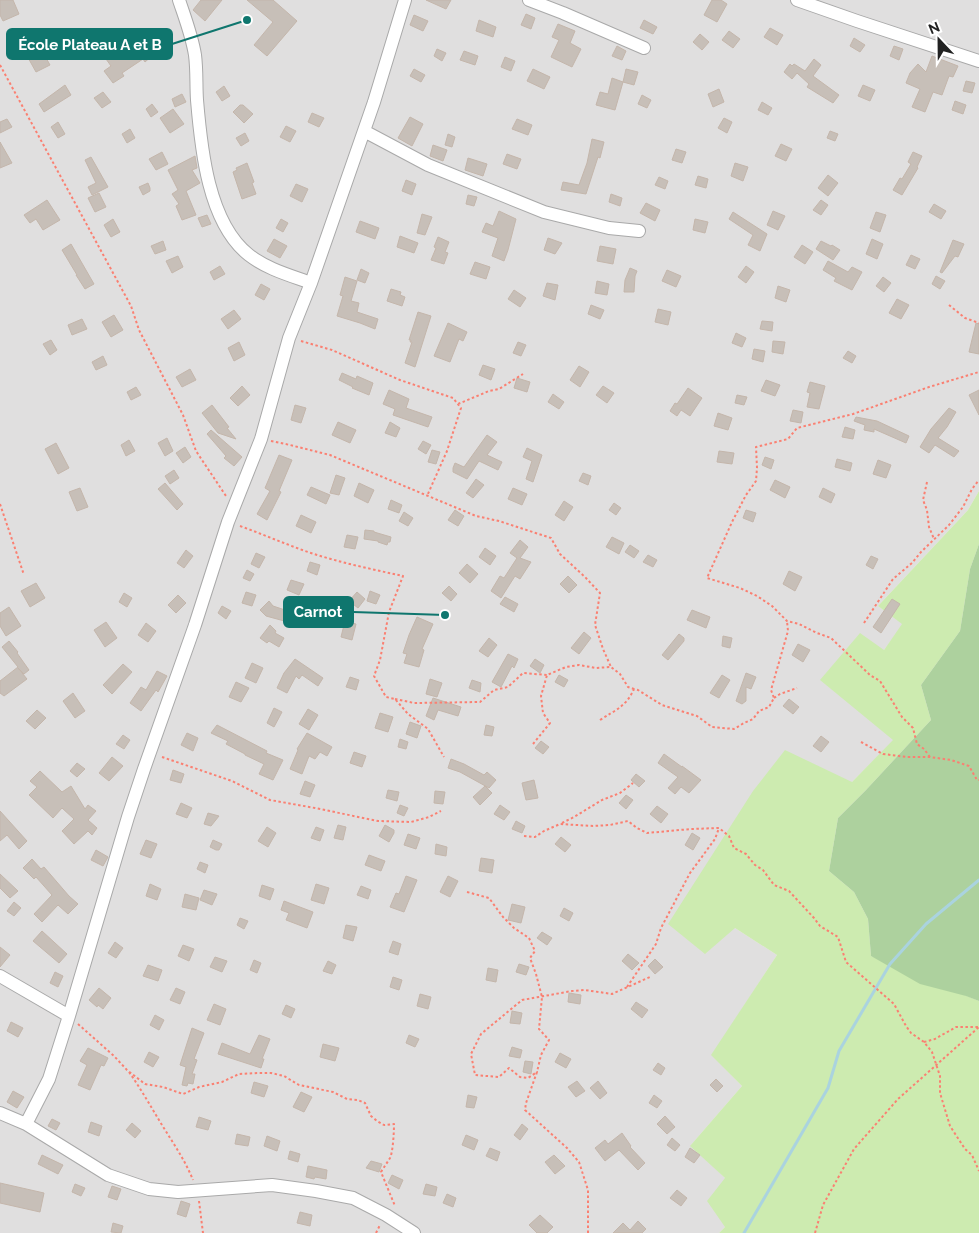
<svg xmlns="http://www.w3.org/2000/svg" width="979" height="1233" font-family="Raleway,sans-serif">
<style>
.residential{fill:#e0dfdf}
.grass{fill:#cdebb0}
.forest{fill:#add19e}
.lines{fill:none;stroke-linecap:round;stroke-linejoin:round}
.stream{stroke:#aad3df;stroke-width:3}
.building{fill:#c7bfb8;stroke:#c4b6ab}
.street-casing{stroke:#a9a9a9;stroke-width:14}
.path{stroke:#fa8072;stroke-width:2;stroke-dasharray:2.5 2.5;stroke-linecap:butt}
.street{stroke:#fff;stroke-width:12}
.leader{fill:none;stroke:#0f766e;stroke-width:2}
.callout-dot{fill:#0f766e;stroke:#fff;stroke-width:2}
.callout{fill:#0f766e;stroke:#0f766e;stroke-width:2}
.callout-label{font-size:15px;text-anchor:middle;font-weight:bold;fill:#fff}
</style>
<rect width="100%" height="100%" fill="#f2efe9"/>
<path class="residential" d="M0,0H979V491L968,510L878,606L903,624L884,650L894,740L852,782L735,928L777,955L712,1055L742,1086L691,1145L725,1178V1227L719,1233H0Z"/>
<path class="grass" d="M979,491V544L970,569L960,631L921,685L931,720L866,790L838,818L829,871L854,892L868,919L871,956L979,1001V1233H719L725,1227L707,1201L725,1178L690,1146L742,1086L711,1055L777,955L735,928L705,954L668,924L753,791L785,750L852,782L893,740L820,680L860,633L884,650L902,624L878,606L968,510Z"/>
<path class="forest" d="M979,544V1001L966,996L920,984L871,956L868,919L854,892L829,871L838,818L866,790L931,720L921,685L960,631L970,569Z"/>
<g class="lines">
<path class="stream" d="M744,1233L828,1088L839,1051L890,964L926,924L979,880"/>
</g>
<path class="building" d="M0,0H13L19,14L3,21L0,15Z
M201,0H222L205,21L193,10Z
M247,0H273L297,21L267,56L254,45L273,22Z
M426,0H451L446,9Z
M712,0H721L727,4L717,22L704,15Z
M526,14L535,18L531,29L521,25Z
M414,15L428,21L423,31L410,25Z
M479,20L496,27L493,37L476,31Z
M644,20L657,27L653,34L640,28Z
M558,24L575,31L570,43L581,49L572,67L551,57L559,40L552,37Z
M770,28L783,35L777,45L764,37Z
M729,31L740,39L733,48L722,40Z
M700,34L709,42L702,50L693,42Z
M16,36L21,43L12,50L7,43Z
M56,36L62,49L45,56L50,65L36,72L26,54L45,43L44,41Z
M123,36L132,50L142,42L153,55L145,62L143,59L122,73L124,76L113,83L104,71L111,66L101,52Z
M854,38L865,45L860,52L850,46Z
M617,46L626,51L622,60L612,56Z
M894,46L903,49L899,60L890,56Z
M437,49L446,53L442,61L434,56Z
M464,51L478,56L475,65L460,60Z
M932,56L958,66L953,77L949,76L942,95L933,92L925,112L912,107L920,89L906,83L910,73L918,64L926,72Z
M505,57L515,61L511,71L501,67Z
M814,59L821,65L813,76L839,95L833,103L807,87L809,84L797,73L792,79L784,72L790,64L792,66L794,64L805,71Z
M414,69L425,75L421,82L410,76Z
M533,69L550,77L544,89L527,81Z
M626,69L638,72L634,85L623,82L615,110L596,105L600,92L608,94L612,78L623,82Z
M966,81L975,83L972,93L963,91Z
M65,85L71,95L44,112L39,104Z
M863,85L875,90L870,101L858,96Z
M224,86L230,96L222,101L216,92Z
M719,89L724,102L713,107L708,94Z
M103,92L111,102L102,108L94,98Z
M182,94L186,102L175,107L172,99Z
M642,95L651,100L647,108L638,104Z
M955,101L966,105L963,114L952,110Z
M762,102L772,108L768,115L758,110Z
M152,104L158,112L151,117L146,109Z
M240,105H243L253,114L244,123L233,112Z
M173,109L184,124L170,133L160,118Z
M312,113L324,118L319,127L308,122Z
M410,117L423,124L412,146L398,138Z
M724,118L732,122L727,133L718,128Z
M7,119L12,127L0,133V122Z
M517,119L532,125L528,135L512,129Z
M58,122L65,134L58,138L51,127Z
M286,126L296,131L290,142L280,137Z
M130,129L135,138L127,143L122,134Z
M830,131L838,134L835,141L827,138Z
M245,133L249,141L241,146L236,138Z
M448,134L455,137L452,147L445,145Z
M592,139L604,142L600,158L598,157L586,194L561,190L563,182L579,185L587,163Z
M0,142L12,163L0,168Z
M781,144L792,149L786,161L775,156Z
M433,145L447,150L443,161L430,156Z
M676,149L686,152L682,163L672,160Z
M162,152L168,164L156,170L149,159Z
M913,152L922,156L917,167L918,168L902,195L893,190L900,178L902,179L911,164L908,162Z
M507,154L521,159L517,169L503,164Z
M195,156L197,168L192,170L200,183L186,191L196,215L182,220L176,206L179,204L172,194L178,190L168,170Z
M91,157L108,187L92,195L88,187L96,183L85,160Z
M468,158L487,164L483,176L465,170Z
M247,163L254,182L252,183L256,194L242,199L233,172L237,170L236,168Z
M735,163L748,167L743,181L731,176Z
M828,175L838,183L828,196L818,188Z
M698,176L708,179L706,188L695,185Z
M659,177L668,181L665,189L655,185Z
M406,180L416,184L412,195L402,191Z
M148,183L150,188V191L143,195L139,187Z
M296,184L308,189L302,202L290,196Z
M99,193L106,207L95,212L88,198Z
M611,194L622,198L620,206L609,202Z
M468,195L477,197L474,206L466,204Z
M47,200L60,220L43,230L36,219L30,223L24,215Z
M821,200L828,205L821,215L813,210Z
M646,203L660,210L655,221L640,213Z
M934,204L946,211L941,219L929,212Z
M499,211L516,219L508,250L504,261L492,256L498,238L482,232L486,223L493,226Z
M773,211L785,216L778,230L767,225Z
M733,212L767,234L760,251L748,245L753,235L729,219Z
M876,212L886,215L880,232L870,228Z
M422,214L432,217L425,235L417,233Z
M207,215L211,224L202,227L198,218Z
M113,219L120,232L111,237L104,225Z
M281,219L288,223L283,232L276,228Z
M695,219L708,222L705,233L693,230Z
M360,221L379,228L375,239L356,232Z
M400,236L418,243L414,253L397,247Z
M438,237L449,242L445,252L448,253L444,264L431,260L436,248L434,247Z
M548,238L562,243L555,254L544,250Z
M274,239L287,246L280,258L267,251Z
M872,239L883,244L877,259L866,254Z
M953,240L964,244L958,257L955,256L942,273L940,272Z
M163,241L166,250L155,254L151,246Z
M821,241L831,246L832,245L840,250L833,260L816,249Z
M71,244L94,284L85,289L76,275H77L62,250Z
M802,245L813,252L805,264L794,257Z
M600,246L616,249L613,264L597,261Z
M911,255L920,259L915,269L906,265Z
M178,256L183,267L172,273L166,261Z
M828,261L848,272L852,267L862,272L852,290L834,281L836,278L823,270Z
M475,262L490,267L486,279L470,274Z
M220,266L225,274L214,280L210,272Z
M746,266L754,272L746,283L738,277Z
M630,268L637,271L635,276L634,292H624L625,280Z
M361,269L369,273L365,283L357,280Z
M667,270L681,276L676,287L662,281Z
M936,276L945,281L940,289L932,284Z
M345,277L357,281L351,301L359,303L357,312L378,319L375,329L360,323L337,316L343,296L340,295Z
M883,277L891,283L884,292L876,286Z
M597,281L609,284L607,295L595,293Z
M547,283L558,285L555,300L543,296Z
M261,284L270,289L264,300L255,295Z
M778,286L790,290L786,302L775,298Z
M391,289L401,292L400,295L405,297L402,306L387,301Z
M514,290L526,298L520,307L508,299Z
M897,299L909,305L901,319L889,313Z
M591,305L604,310L600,319L588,314Z
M658,309L671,312L668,325L655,322Z
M234,310L241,319L228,329L221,319Z
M418,312L431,316L415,367L405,363L412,342H410L411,340H409Z
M114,315L123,330L111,337L102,322Z
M82,319L87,329L72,335L68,325Z
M762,321L773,322L772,331L760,329Z
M448,323L467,332L463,341L459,339L450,362L434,356Z
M976,323L979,324V354L969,352Z
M736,333L746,338L742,347L732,343Z
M51,340L57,350L50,355L43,344Z
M773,341L785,342L783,354L772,352Z
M239,342L245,355L234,361L228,348Z
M518,342L526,345L521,356L513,353Z
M754,349L765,351L763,362L752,359Z
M848,351L856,356L852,363L843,358Z
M103,356L107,365L96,370L92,362Z
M483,365L495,369L491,380L479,375Z
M579,366L589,372L580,387L570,380Z
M190,369L196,380L182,387L176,377Z
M342,373L356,379L357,376L373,383L369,395L352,388L353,387L339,380Z
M517,378L530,382L527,392L514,388Z
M766,380L780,385L775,396L761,391Z
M810,382L825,386L819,409L807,407L810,393L807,392Z
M242,386L250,395L238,406L230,398Z
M603,386L614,393L607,403L596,395Z
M136,387L141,395L131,400L127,392Z
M688,388L702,398L690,416L681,410L677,416L670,411L675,403L677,404Z
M389,390L409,399L406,408L432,417L428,427L393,415L395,409L383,404Z
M979,390V415L969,395Z
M553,394L564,402L559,409L548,402Z
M737,395L747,397L744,405L735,403Z
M212,405L229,427L227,428L236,439L218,433L202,413Z
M295,405L306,408L301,423L291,420Z
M949,408L956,412L947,427L938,438L959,451L954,457L935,445L929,453L920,447L931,429Z
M793,410L803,412L801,423L790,421Z
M718,413L732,418L728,430L714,426Z
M856,417L877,421L909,436L906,443L874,429V432L864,430L865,425L854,421Z
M338,422L356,430L350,443L332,435Z
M390,422L400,428L396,437L385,433Z
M845,427L855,430L853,439L842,437Z
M211,430L242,457L234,466L224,458L226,456L207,434Z
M487,435L497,442L487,455L502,462L498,470L479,461L467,479L453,472V468L455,463L464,467Z
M167,438L173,451L165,456L158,443Z
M129,440L135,451L126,456L121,445Z
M423,441L431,445L426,454L418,449Z
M56,443L69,468L58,474L45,449Z
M185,447L191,457L183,463L176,453Z
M527,448L542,455L533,482L526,479L532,461L523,457Z
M432,450L440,452L436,464L428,462Z
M719,451L734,453L732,464L717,462Z
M279,455L292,460L279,491L281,492L267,520L257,514L270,491L265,488Z
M765,457L774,460L771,469L762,465Z
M837,459L852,463L850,471L835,467Z
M878,460L891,465L886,478L873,474Z
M174,470L179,478L170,484L165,476Z
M583,473L591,476L588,485L579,481Z
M336,475L345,478L339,495L330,493Z
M476,479L484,485L473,498L466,493Z
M775,480L790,487L785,498L770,490Z
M165,483L183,504L177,510L158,489Z
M359,483L374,490L368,503L354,496Z
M311,487L330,495L326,504L307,495Z
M80,488L88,507L77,511L69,492Z
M513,488L527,494L522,505L508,499Z
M823,488L835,494L831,503L819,497Z
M391,500L402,505L399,513L388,509Z
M564,501L573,507L564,521L555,515Z
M614,503L621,508L616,515L609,510Z
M455,510L464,516L458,526L448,520Z
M746,510L756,513L753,522L743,518Z
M404,512L413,518L408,526L399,521Z
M301,515L316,522L311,533L296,526Z
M365,530L374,531V532L391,537L390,542H388L387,545L378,542V541L364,539Z
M347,535L358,537L355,549L344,547Z
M612,537L624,543L619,554L606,547Z
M520,540L528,547L520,558L531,562L520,579L515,576L501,598L491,591L500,576L504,578L517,558L510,553Z
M630,545L639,551L634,558L625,552Z
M485,548L496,556L490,565L479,557Z
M186,550L193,556L184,568L177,563Z
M256,553L265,557L259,568L251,564Z
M648,555L657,560L653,567L643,562Z
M871,556L878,559L873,569L866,565Z
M310,562L320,565L317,575L307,571Z
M467,564L478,574L470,583L459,573Z
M247,570L254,574L250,581L243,578Z
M789,571L802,577L795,591L783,584Z
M568,576L577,585L569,593L560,584Z
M291,580L304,584L299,595L287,590Z
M36,583L45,598L30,607L21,591Z
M449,586L457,594L451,601L442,593Z
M370,591L380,595L376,604L367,601Z
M246,592L256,595L252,606L242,603Z
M357,592L365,599L358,608L349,601Z
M124,593L132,598L127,607L119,602Z
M178,595L186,603L176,613L168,605Z
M505,597L518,604L514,612L500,604Z
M892,599L900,604L881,633L873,627Z
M269,601L273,606L291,612L288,622L266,616L260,610Z
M222,606L231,611L226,619L218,613Z
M9,607L21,626L6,636L0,626V613Z
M692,610L710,617L706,628L687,620Z
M417,617L433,624L422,649L424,650L419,667L404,663L407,654L403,653L409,635Z
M345,621L356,624L352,640L341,637Z
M106,622L117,638L105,647L94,630Z
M146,623L156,631L148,642L138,635Z
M270,625L276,631L275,633L284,638L279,647L269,641L267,643L260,638Z
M584,632L591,638L579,654L571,648Z
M679,634L684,638V641L668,660L662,655Z
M723,636L732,638L730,648L722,646Z
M489,638L497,645L488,657L479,651Z
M9,641L18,652L17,653L29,670L24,674L18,668L27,679L4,696L0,693V681L18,667L2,647Z
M798,644L810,650L803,662L792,655Z
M508,654L518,659L514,668L512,666L501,687L492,682Z
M295,659L323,678L318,686L302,675L299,679L296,676L287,693L277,688L284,673Z
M535,659L544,665L540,673L530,666Z
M252,663L263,668L256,683L245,678Z
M123,664L132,672L112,694L103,685Z
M157,671L167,676L158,692L156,690L141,711L130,703L141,687L146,690Z
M746,673L756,677L751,689L746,687V701L742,704L736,701Z
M559,675L568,680L564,687L555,682Z
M722,675L730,680L719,698L710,693Z
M350,677L359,680L356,690L346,687Z
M430,679L442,683L437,697L426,694Z
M472,680L481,683L480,692L469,688Z
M236,682L249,688L241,702L229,697Z
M73,693L85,711L75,718L63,701Z
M433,698L461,707L458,716L438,710L434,720L426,716Z
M789,699L799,707L793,714L783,706Z
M274,708L282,712L274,727L267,723Z
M308,709L318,715L309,730L299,724Z
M37,710L46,718L35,729L26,721Z
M380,713L393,717L388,732L375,728Z
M410,722L421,726L417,738L406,734Z
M217,725L267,751L266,753L283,760L273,780L259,774L264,764L245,755V754L226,744L228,741L211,733Z
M486,725L494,727L492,736L484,735Z
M187,733L198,738L193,751L181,745Z
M307,733L332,747L327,756L320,752L315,759L309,756L302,774L290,769L298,750L297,749Z
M123,735L130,740L124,749L116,744Z
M821,736L829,742L821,752L813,746Z
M400,739L408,742L406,749L398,747Z
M541,741L549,747L543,754L535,748Z
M354,752L366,756L362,767L350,763Z
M664,754L682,767V766L701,780L689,793L681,787L675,794L668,788L678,777L658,763Z
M112,757L123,766L109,781L99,773Z
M451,759L464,764L484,775L487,772L496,780L489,788L460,772L448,768Z
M77,763L85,769L77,777L70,771Z
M173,770L184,774L181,783L170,780Z
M40,771L62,792L71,786L85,809L88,805L96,811L88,820L97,828L92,835L88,831L74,844L62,831L74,819L62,808L53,818L29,795L37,787L30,781Z
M636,774L645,781L639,787L631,780Z
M534,780L538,798L526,800L522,783Z
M305,781L315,785L310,797L300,794Z
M485,786L492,793L480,805L473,797Z
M388,790L399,792L397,801L386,798Z
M435,791L445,792L443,804L434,803Z
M626,795L633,800L626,809L619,803Z
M181,803L192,808L187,818L176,814Z
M400,805L408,808L404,816L397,813Z
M500,805L510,812L504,820L494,814Z
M657,806L668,814L661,823L650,814Z
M0,811L27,841L19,849L7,835L0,841Z
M208,813L219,816L211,826L204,824Z
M516,821L525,826L522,833L512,829Z
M338,825L346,827L343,840L334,838Z
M385,825L394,830V833L389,842L379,836Z
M267,827L276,833L268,847L258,841Z
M316,827L324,830L320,841L311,838Z
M692,833L700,838L693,850L685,845Z
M408,834L420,838L416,849L404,845Z
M561,837L571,845L565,852L555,844Z
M146,840L157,844L151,858L140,854Z
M213,840L222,844L219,850H216L210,847Z
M436,844L447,847L446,856L435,854Z
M96,850L108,857L103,866L91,860Z
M369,855L385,861L381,871L365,865Z
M481,858L494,860L492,873L479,871Z
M32,859L41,869L44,867L69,896L78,904L68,914L58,905L42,922L34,914L52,895L36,877L34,879L23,868Z
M200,862L208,865L205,873L197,869Z
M0,874L18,891L10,898L0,888Z
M406,876L417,880L404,912L390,907L396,893L399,894Z
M448,876L458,881L450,897L440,892Z
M150,884L161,889L157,900L146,896Z
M316,884L329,888L324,904L311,900Z
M262,885L274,889L270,900L259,896Z
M361,886L371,890L368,899L357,895Z
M204,890L217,894L212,905L200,900Z
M185,894L199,898L196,910L182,907Z
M284,901L313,912L307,928L286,920L289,913L281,910Z
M14,902L21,908L14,916L7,911Z
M512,904L525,907L521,923L508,920Z
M564,908L573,913L569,921L560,916Z
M240,918L248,921L244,929L237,925Z
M346,925L357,927L353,941L343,938Z
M42,931L67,954L59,963L33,941Z
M542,932L552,938L547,945L537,938Z
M393,941L401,944L398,955L389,952Z
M115,942L123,948L116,958L108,953Z
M183,945L194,949L189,961L178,956Z
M0,947L10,955L0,967Z
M628,954L639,963L632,970L622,961Z
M215,957L227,961L222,972L210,967Z
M655,959L663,967L655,974L648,966Z
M254,960L261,963L257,973L250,970Z
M328,961L336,965L332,974L323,971Z
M519,964L529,967L526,975L516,972Z
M148,965L162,970L158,981L143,976Z
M488,968L498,970L496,982L486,980Z
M55,972L63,976L58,987L50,983Z
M393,977L402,980L399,990L390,987Z
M99,988L111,998L103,1009L98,1005L97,1007L89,1000Z
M176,988L185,992L180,1004L170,1000Z
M569,993L581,995L580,1004L568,1002Z
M420,994L431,997L428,1009L417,1006Z
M636,1002L648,1010L642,1018L631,1009Z
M214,1004L226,1009L220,1025L207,1020Z
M286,1005L295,1009L291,1018L282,1014Z
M512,1011L522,1013L520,1024L510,1023Z
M155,1015L164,1020L159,1030L150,1025Z
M11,1022L23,1028L18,1037L7,1031Z
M192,1028L204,1033L194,1059L197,1060L192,1074H195L193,1084L188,1083L187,1086L182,1085L186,1067L180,1065Z
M259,1035L270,1039L262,1059H264L261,1068L218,1054L222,1043L250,1054Z
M409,1035L419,1039L415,1047L406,1043Z
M323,1044L339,1048L335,1061L320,1057Z
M512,1047L522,1050L520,1058L509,1056Z
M88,1048L108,1058L104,1066L101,1065L90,1090L78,1085L87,1065L80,1061Z
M149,1052L159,1057L153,1067L144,1062Z
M560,1053L571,1059L566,1068L555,1062Z
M525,1061L533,1062L531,1074L523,1072Z
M658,1063L665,1068L661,1075L653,1070Z
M716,1079L723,1086L717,1092L710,1085Z
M577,1081L585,1091L576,1097L568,1087Z
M598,1081L607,1093L600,1099L590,1088Z
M254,1082L268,1086L264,1097L251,1093Z
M13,1091L24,1097L17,1108L7,1102Z
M301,1092L312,1097L304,1112L293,1107Z
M468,1095L477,1097L474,1108L466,1107Z
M654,1095L662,1101L657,1108L649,1103Z
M665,1116L675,1127L667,1134L657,1124Z
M199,1117L211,1121L208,1130L196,1127Z
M52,1119L60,1123L56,1130L48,1126Z
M91,1122L102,1126L99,1136L88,1132Z
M132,1123L141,1131L135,1138L126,1130Z
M522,1124L528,1129L520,1140L514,1135Z
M622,1133L631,1146L630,1147L645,1163L638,1170L619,1150L605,1161L595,1148L605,1140L608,1144Z
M237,1134L250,1137L248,1146L235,1144Z
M466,1135L478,1140L474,1150L462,1145Z
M267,1136L280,1141L277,1151L264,1146Z
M672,1138L680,1145L675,1151L667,1145Z
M490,1148L500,1152L497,1161L486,1156Z
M690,1148L700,1155L694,1163L685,1157Z
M290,1151L300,1154L298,1162L288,1159Z
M42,1155L63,1165L58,1174L38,1164Z
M554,1155L565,1166L555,1174L545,1162Z
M371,1161L382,1164L379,1172L366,1168Z
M308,1166L327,1170L326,1179L315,1177L314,1179L306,1177Z
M392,1175L403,1180L399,1189L388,1183Z
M0,1183L44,1193L40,1212L0,1203Z
M75,1184L85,1188L81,1196L72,1192Z
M426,1184L437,1187L435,1196L423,1194Z
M112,1186L121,1189L117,1200L108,1197Z
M677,1190L687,1198L681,1206L670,1198Z
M447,1194L456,1198L453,1207L443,1203Z
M181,1201L190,1204L186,1217L177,1214Z
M300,1212L312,1215L310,1226L297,1223Z
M540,1215L553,1227L547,1233H537L529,1225Z
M638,1221L646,1229L642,1233H613L623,1223L630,1230Z
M113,1223L123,1226L121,1233L111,1232Z"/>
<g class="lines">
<defs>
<path id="street" d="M179,0C185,18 192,36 195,55C197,70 196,85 197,100C201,148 208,223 249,255C267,269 289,275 311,283
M529,0L563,13L644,48
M797,0L857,21L979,61
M364,131L428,165L544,212L609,228L639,231
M0,976L69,1016
M0,1113L26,1124L108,1175L149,1189L178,1192L272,1185L316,1191L353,1198L386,1215L414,1233
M26,1124L49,1079L69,1016L128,817L144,769L195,625L228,522L261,439L289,338L311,283L374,102L405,0"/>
</defs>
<use href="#street" class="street-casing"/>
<path class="path" d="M0,65L131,306L139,330L183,415L196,451L226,496
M949,305L965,318L979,323
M301,341L332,350L400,380L453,398L461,408L447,451L427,496
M458,404L489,391L499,389L523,374
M271,441L290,445L330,455L476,516L499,521L551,538L560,554L585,577L600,593L595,625L603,649L611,667
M927,482L923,500L927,510L929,527L934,539
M0,504L24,575
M240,526C262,534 283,543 305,551C337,562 371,569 403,576L389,612L380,660L374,676L386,697L395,699L408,714L428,729L444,757
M864,623L893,579L912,563L921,552L949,525L963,507L972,489L979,480
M774,698L780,694L797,688
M395,699L414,703L480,702L494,690L508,687L523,673L547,675
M600,720C615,710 626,707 634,689L638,690L662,705L697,716L712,727L734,729L744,723L753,719L759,711L769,707L774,698L771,690L788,631L787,621
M861,742L883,754L907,757H930L951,760L969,766L977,780H979
M533,744L550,723L543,713L541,696L547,675L566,667L579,665L596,668L611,667L620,674L628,687L634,689
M162,757L232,781L270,800L315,808L378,821L411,822L429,817L441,811
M930,757L924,749L917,744L913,728L902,717L880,681L870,675L831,638L817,633L799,624L787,621L772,606L757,596L740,588L707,578L732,522L746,495L756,481L757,468L756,447L788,439L797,428L853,414L929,387L979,372
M562,823L574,817L602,800L620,793L633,783
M524,836L535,837L544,831L560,824L593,826L610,825L628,821L637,828L647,833L691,829L719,828L729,836L734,848L746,854L755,865L763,870L774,885L789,891L814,918L820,926L838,937L846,962L894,1004L906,1026L911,1033L924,1042L932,1052L940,1076V1093L950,1126L965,1149L972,1155L979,1171
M467,892L489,898L503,917L514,928L529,938L535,951L530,958L536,974L542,997L539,1029L549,1040L541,1055L537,1072
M627,987L656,944L661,928L690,873L715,839L719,828
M78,1024L114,1056L127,1070L145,1084L163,1087L183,1094L199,1087L222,1082L239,1074L257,1073H271L284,1076L299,1085L333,1092L347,1099L358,1100L365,1103L371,1116L377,1121L384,1125L394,1124C394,1132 393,1152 390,1158C387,1163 384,1167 381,1172L395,1206
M924,1042L935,1039L956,1027H978
M129,1072C141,1089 151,1107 162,1125C173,1143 185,1160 193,1180
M199,1201L203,1233
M376,1233L380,1225
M588,1233V1190L579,1162L567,1148L525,1110L526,1103L537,1072L528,1078L520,1077L509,1068L499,1077L475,1075L471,1054L481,1034L522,1000L572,991L585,990L612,994L650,977
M815,1233L823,1205L854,1149L898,1099L979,1027"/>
<use href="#street" class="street"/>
</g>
<path class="leader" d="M247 20L172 44M445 615L353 612"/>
<g class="callout-dot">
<circle cx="247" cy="20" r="5"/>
<circle cx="445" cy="615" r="5"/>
</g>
<g class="callout">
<rect x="7" y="29" width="165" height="30" rx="5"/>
<rect x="284" y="597" width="69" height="30" rx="5"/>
</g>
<g class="callout-label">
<text x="90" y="50">École Plateau A et B</text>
<text x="318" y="617">Carnot</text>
</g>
<g transform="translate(939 40) rotate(338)" stroke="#ffffff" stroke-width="4" paint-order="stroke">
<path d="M0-4L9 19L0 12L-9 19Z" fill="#222222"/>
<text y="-8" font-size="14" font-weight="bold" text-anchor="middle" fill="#222222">N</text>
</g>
</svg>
